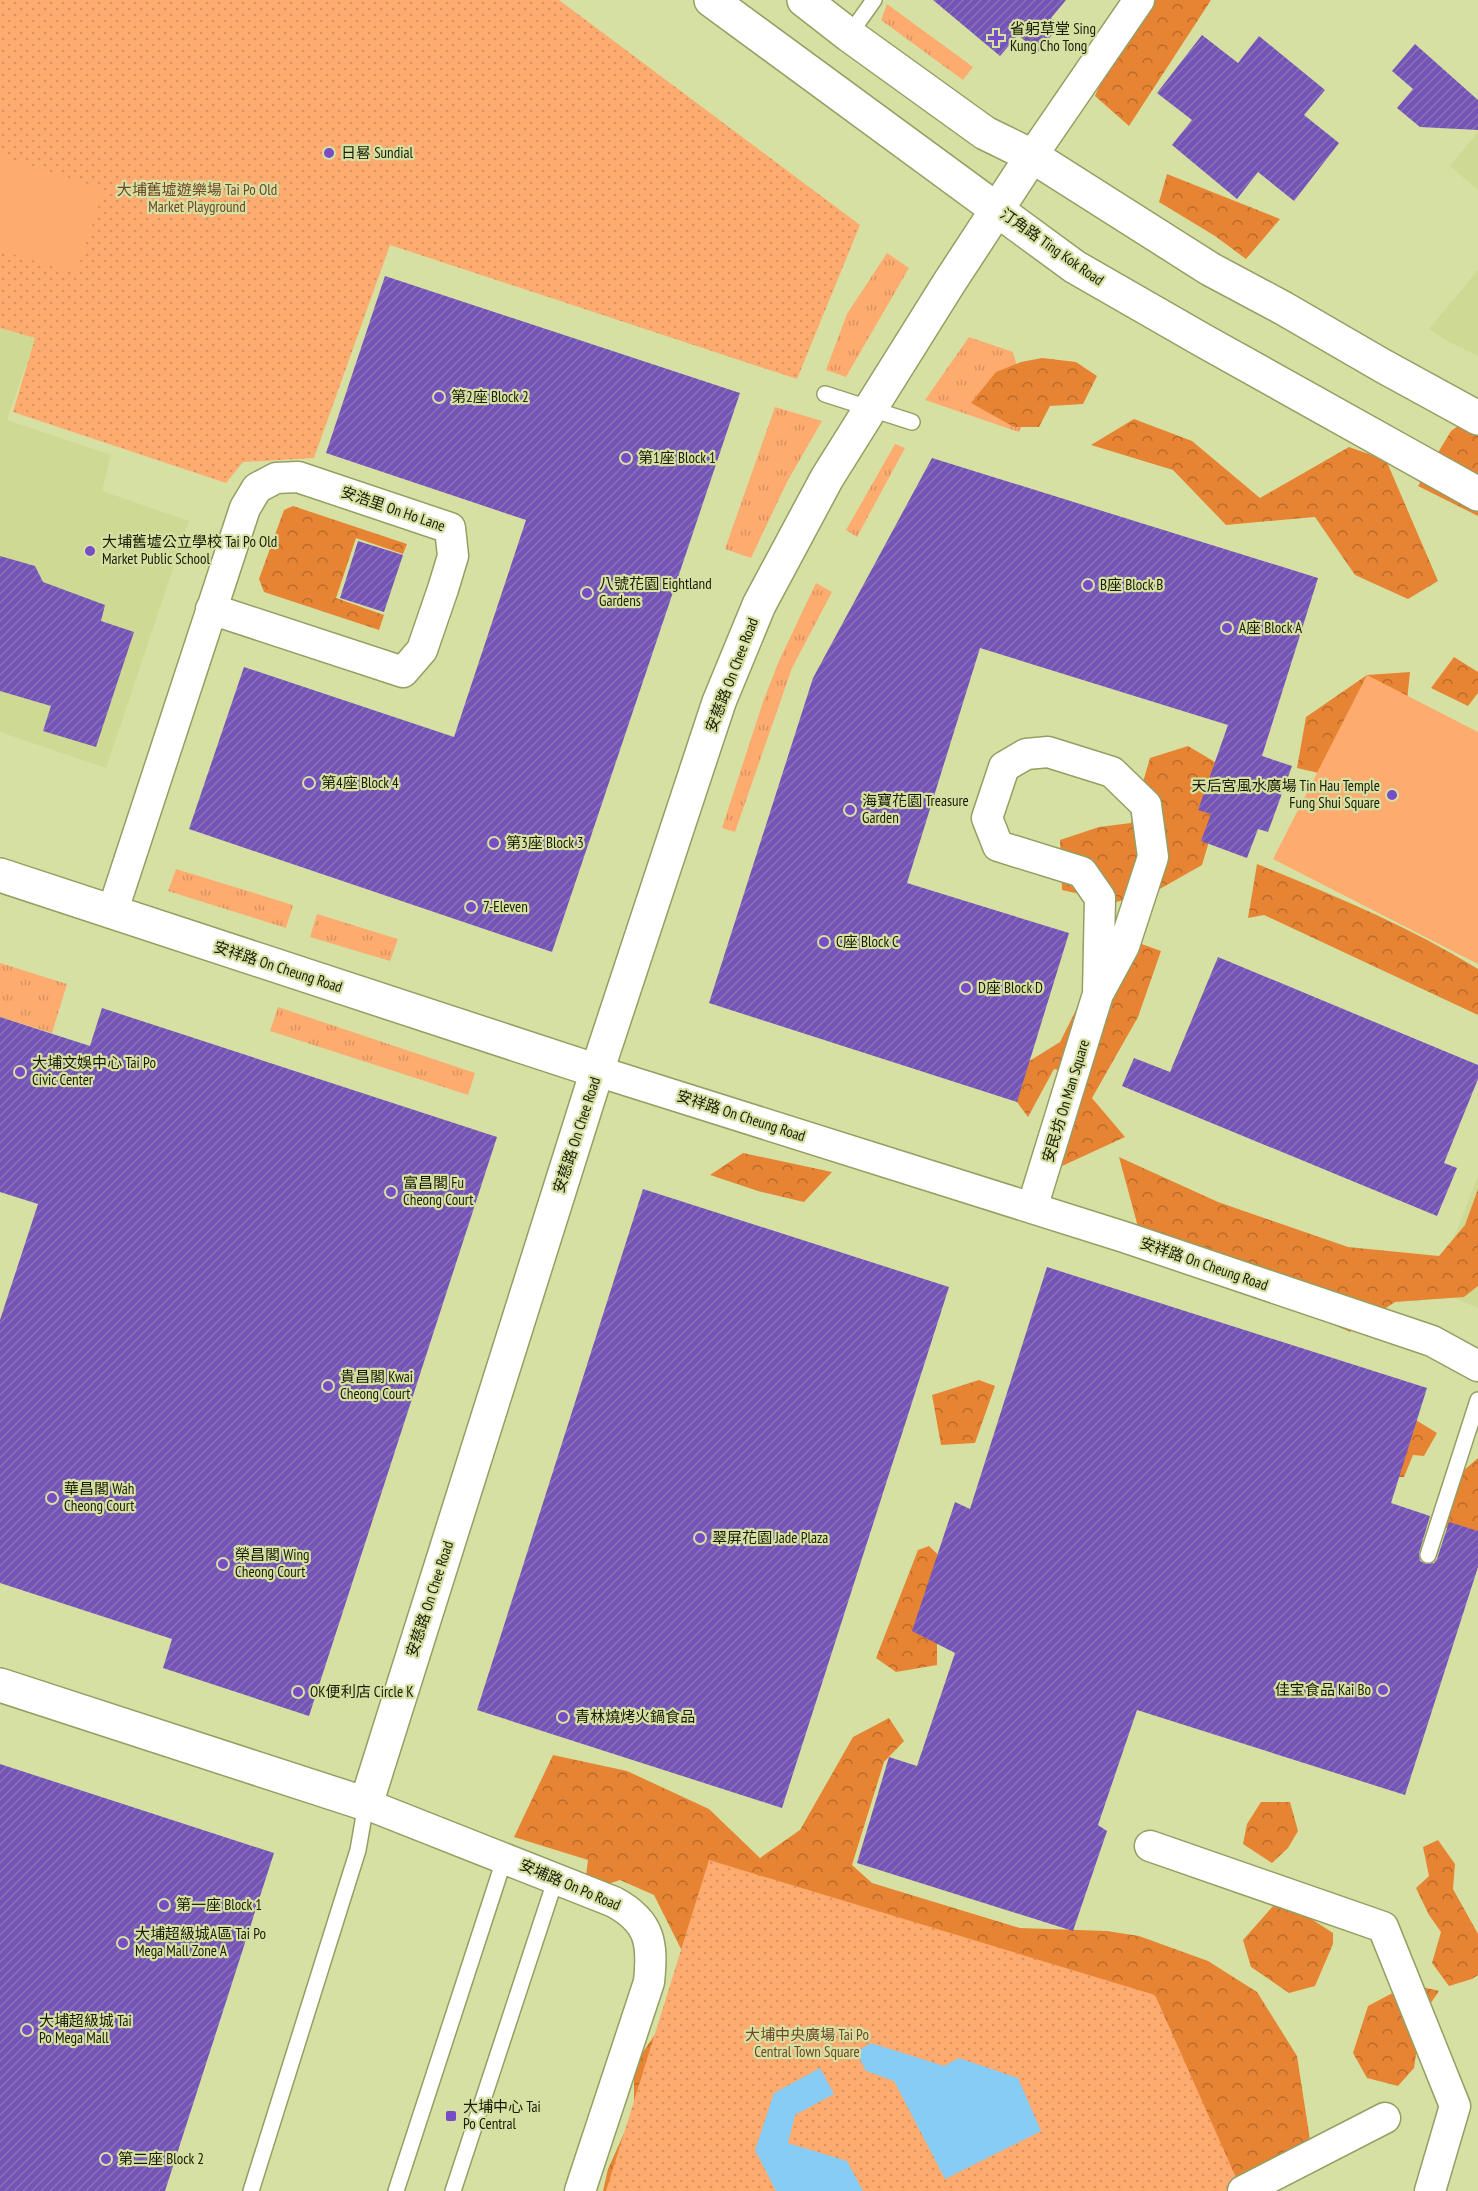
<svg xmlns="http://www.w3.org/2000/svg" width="1478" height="2191" font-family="'PT Sans Narrow','Noto Sans TC',sans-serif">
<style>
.built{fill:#ced994}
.grass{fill:url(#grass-tufts)}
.forest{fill:url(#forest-crowns)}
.park{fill:url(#park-dots)}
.pitch{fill:#feab70}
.water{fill:#87ccf5}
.building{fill:url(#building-hatch)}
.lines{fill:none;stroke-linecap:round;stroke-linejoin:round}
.lane-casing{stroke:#959e63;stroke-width:18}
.street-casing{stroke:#959e63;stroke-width:33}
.secondary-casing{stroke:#959e63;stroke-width:36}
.lane{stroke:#fff;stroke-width:15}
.street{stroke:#fff;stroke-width:30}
.secondary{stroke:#fff;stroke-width:33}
.poi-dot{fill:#774dc6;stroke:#d6e0a3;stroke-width:2}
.labels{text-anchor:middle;stroke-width:4.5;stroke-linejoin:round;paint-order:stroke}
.poi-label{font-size:15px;fill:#191c05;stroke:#d6e0a3;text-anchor:start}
.park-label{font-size:15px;fill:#6f4627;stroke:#d6e0a3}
.street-label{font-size:15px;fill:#191c05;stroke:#d6e0a3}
</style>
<defs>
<pattern id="grass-tufts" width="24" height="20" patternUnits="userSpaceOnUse" patternTransform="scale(1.5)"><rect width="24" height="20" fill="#feab70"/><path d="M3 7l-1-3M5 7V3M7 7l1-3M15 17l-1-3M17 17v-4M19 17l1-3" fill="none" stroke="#d99360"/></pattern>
<pattern id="forest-crowns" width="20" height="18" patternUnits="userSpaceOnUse" patternTransform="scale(1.5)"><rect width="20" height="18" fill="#e78434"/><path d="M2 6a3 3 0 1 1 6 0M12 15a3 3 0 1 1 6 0" fill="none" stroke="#ba6b2a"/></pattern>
<pattern id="park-dots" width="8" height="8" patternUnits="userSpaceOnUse" patternTransform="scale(1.5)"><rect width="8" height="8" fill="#feab70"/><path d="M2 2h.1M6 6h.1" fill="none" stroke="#d99360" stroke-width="1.8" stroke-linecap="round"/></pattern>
<pattern id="building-hatch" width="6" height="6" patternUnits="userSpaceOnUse" patternTransform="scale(1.5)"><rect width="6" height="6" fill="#7454b7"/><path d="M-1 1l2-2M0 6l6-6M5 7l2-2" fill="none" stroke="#8973b6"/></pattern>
</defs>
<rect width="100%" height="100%" fill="#d6e0a3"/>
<path class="built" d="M1478,132V190L1450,166Z
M1478,270V356L1449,342L1429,329Z
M0,328L35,338L7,420L111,455L102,491L189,521L106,768L0,732Z
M1478,1176V1308L1434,1289Z"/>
<path class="grass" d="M887,4L973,67L963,80L881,20Z
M887,253L909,268L846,377L826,370L847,314Z
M969,337L1013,352L1029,410L1019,432L925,400Z
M775,407L822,421L787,482L751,558L725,549Z
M895,444L905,448L857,537L846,530Z
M816,583L832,592L792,668L735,832L722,828L763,702L778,663Z
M176,869L293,905L286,928L168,891Z
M317,914L398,939L390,961L310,937Z
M0,963L67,984L52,1033L0,1017Z
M278,1007L475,1073L468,1095L270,1031Z"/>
<path class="forest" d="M1136,0H1211L1129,126L1095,96Z
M1167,174L1280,219L1246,259L1215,236L1159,202Z
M1042,358L1076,362L1097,376L1083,404L1050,406L1039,427H1014L971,403L996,372L1021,362Z
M1478,412V516L1418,486L1451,431Z
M1134,419L1192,441L1260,498L1349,447L1386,460L1438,581L1408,599L1355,575L1315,517L1226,525L1173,470L1091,445Z
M293,506L407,544L403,554L356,538L336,598L384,615L379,630L264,592L259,579L284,510Z
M1454,657L1478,672V693L1468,706L1431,688Z
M1410,672L1404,730L1393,790L1297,768L1306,717L1367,675Z
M1188,746L1230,771L1202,865L1151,894L1116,902L1062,890L1060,840L1099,827L1131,823L1150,758Z
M1257,864C1333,895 1408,926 1478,969V1015L1264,915L1248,918Z
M1114,934L1161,951L1138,1017L1092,1098L1125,1137L1062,1166L1076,1074L1054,1069L1028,1117L1000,1079L1060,1042Z
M743,1153L832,1172L804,1202L758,1191L710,1175Z
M1119,1157L1218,1202L1348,1247L1439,1256L1465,1225L1478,1189V1286L1464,1297L1395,1302L1350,1332L1141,1238Z
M979,1380L995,1386L975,1443L941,1445L932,1395Z
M1406,1414L1437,1433L1424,1456L1413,1455L1404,1477H1388Z
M1478,1458V1548L1449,1529L1431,1521L1440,1491Z
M929,1546L953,1569L937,1633V1665L896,1672L876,1658L918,1550Z
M889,1718L904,1741L884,1762L852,1865L872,1883L1020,1928L1107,1931L1139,1936L1208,1961L1257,1992L1297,2056L1311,2146L1270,2191H603L608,2169L634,2111V2065L663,2023L686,1959L654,1895L620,1880L599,1887L586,1876L588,1860L514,1837L553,1755L627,1771L709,1809L760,1858L800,1830L853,1737Z
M1261,1802H1290L1298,1831L1288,1848L1272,1863L1243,1844L1247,1824Z
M1438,1840L1455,1864L1453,1889L1478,1934V1975L1472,1979L1449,1986L1432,1963L1441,1932L1429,1915L1416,1888L1429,1876L1423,1847Z
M1274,1905L1299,1911L1333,1933V1944L1315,1986L1289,1993L1251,1967L1243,1940Z
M1414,1985L1439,1991L1426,2010L1420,2027L1414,2068L1398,2086L1367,2078L1353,2053L1368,2006L1402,1988Z"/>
<path class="park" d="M0,0H559L860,225L797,379L390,245L314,458L243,462L226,483L13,412L35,338L0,328Z
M709,1860L1155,1995L1242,2191H606Z"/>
<path class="pitch" d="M0,156L104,189L76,274L0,250Z
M1367,675L1478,732V964L1273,859Z"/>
<path class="water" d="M871,2043L944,2066L959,2058L1018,2078L1041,2131L945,2179L894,2081L866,2071L856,2052Z
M820,2068L834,2094L795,2115L788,2143L847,2161L863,2191H776L755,2150L774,2093Z"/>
<path class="building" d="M933,0H1066L1051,18L1060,25L1038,52L1018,35L1000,56Z
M1202,35L1238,63L1259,36L1325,90L1304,115L1339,143L1294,201L1258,172L1237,199L1172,145L1192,120L1157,93Z
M1415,44L1478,100V130L1420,127L1397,108L1413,89L1392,71Z
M385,276L740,393L552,952L189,829L244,667L454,737L526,520L326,453Z
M932,458L1318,578L1262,756L1292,766L1268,832L1258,829L1247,858L1201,841L1211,814L1198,810L1228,725L980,648L907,883L1069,933L1017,1102L709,1003L813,678Z
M358,541L403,555L384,612L340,598Z
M0,556L35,566L43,582L105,605L101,621L134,632L96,747L43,731L51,706L0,691Z
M1218,957L1478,1065V1079L1444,1163L1457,1168L1437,1216L1122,1086L1134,1058L1170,1072Z
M102,1008L497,1137L309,1716L163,1668L172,1639L0,1583V1320L38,1204L0,1192V1017L90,1046Z
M643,1189L949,1287L782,1808L477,1710Z
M1047,1267L1427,1388L1391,1503L1430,1516L1419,1553L1420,1561L1426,1564L1434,1563L1437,1559L1449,1522L1478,1531V1567L1405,1795L1137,1710L1098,1825L1107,1831L1073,1931L857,1863L889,1757L917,1766L955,1653L912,1631L955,1502L970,1509Z
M0,1764L274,1853L165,2191H0Z"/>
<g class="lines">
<defs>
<path id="lane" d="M849,35L874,0
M825,394L912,422
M1428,1555L1478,1400
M251,2191L358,1850L366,1804
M396,2191L505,1857
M453,2191L556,1878"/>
<path id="street" d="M1032,156L1139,0
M112,913L245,508L257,488L276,478L298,477L450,528L453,556L443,589L422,650L403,672L211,609
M597,1071L1124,1237L1432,1341L1478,1366
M1032,1208L1098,994L1124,946L1153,857L1146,805L1112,772L1048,752L1026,754L1004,767L987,818L998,846L1082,872L1100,898L1098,994
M366,1804L614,1902C651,1922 653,1944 649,1982L580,2191
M1150,1846L1383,1927L1455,2106L1430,2191
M1243,2191L1385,2118"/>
<path id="secondary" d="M711,0L1075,267L1204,341L1478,494
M804,0L849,35L985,133L1032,156L1210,269L1283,308L1383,366L1478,418
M0,875L597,1071
M0,1685L366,1804L597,1071L719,702L759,605L827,478L949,283L1032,156"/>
</defs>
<use href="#lane" class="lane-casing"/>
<use href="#street" class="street-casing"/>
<use href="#secondary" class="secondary-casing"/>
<use href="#lane" class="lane"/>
<use href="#street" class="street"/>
<use href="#secondary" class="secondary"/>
</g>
<g class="poi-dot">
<path d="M993 29h6v6h6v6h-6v6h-6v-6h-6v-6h6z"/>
<circle cx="329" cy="153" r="6"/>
<circle cx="439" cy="397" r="6"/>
<circle cx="626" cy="458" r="6"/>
<circle cx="90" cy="551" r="6"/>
<circle cx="1088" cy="585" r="6"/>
<circle cx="587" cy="593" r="6"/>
<circle cx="1227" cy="628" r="6"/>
<circle cx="309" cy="783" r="6"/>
<circle cx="1392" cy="795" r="6"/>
<circle cx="850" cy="810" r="6"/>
<circle cx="494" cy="843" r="6"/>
<circle cx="471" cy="907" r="6"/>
<circle cx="824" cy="942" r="6"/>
<circle cx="966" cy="988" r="6"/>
<circle cx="20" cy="1072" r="6"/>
<circle cx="391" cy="1192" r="6"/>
<circle cx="328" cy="1386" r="6"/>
<circle cx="52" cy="1498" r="6"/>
<circle cx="700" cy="1538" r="6"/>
<circle cx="223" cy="1564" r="6"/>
<circle cx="1383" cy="1690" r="6"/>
<circle cx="298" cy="1692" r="6"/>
<circle cx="563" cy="1717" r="6"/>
<circle cx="164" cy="1905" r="6"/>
<circle cx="123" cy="1943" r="6"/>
<circle cx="27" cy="2030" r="6"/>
<rect x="445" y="2110" width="12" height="12" rx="3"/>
<circle cx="106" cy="2159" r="6"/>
</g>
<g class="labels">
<g class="poi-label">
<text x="1010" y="34">省躬草堂 Sing<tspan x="1010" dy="17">Kung Cho Tong</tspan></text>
<text x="341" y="158">日晷 Sundial</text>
<text x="451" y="402">第2座 Block 2</text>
<text x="638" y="463">第1座 Block 1</text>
<text x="102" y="547">大埔舊墟公立學校 Tai Po Old<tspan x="102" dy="17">Market Public School</tspan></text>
<text x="599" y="589">八號花園 Eightland<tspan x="599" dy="17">Gardens</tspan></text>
<text x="1100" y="590">B座 Block B</text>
<text x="1239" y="633">A座 Block A</text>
<text x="321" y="788">第4座 Block 4</text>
<text x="1380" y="791" text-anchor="end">天后宮風水廣場 Tin Hau Temple<tspan x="1380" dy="17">Fung Shui Square</tspan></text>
<text x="862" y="806">海寶花園 Treasure<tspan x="862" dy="17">Garden</tspan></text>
<text x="506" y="848">第3座 Block 3</text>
<text x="483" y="912">7-Eleven</text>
<text x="836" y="947">C座 Block C</text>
<text x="978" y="993">D座 Block D</text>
<text x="32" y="1068">大埔文娛中心 Tai Po<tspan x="32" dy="17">Civic Center</tspan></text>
<text x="403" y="1188">富昌閣 Fu<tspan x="403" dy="17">Cheong Court</tspan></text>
<text x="340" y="1382">貴昌閣 Kwai<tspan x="340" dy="17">Cheong Court</tspan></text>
<text x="64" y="1494">華昌閣 Wah<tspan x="64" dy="17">Cheong Court</tspan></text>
<text x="712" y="1543">翠屏花園 Jade Plaza</text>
<text x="235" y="1560">榮昌閣 Wing<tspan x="235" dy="17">Cheong Court</tspan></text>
<text x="1371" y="1695" text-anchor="end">佳宝食品 Kai Bo</text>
<text x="310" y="1697">OK便利店 Circle K</text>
<text x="575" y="1722">青林燒烤火鍋食品</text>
<text x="176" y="1910">第一座 Block 1</text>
<text x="135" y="1939">大埔超級城A區 Tai Po<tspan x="135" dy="17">Mega Mall Zone A</tspan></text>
<text x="39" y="2026">大埔超級城 Tai<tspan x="39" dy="17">Po Mega Mall</tspan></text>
<text x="463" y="2112">大埔中心 Tai<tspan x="463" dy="17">Po Central</tspan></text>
<text x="118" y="2164">第二座 Block 2</text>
</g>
<g class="park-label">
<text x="197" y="195">大埔舊墟遊樂場 Tai Po Old<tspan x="197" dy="17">Market Playground</tspan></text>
<text x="807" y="2040">大埔中央廣場 Tai Po<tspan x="807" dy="17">Central Town Square</tspan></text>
</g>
<g class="street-label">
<text transform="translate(1052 247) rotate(35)" y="5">汀角路 Ting Kok Road</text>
<text transform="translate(393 509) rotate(19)" y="5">安浩里 On Ho Lane</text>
<text transform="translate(732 675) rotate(-69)" y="5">安慈路 On Chee Road</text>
<text transform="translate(278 967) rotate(18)" y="5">安祥路 On Cheung Road</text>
<text transform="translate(1066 1101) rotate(-73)" y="5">安民坊 On Man Square</text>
<text transform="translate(741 1116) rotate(18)" y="5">安祥路 On Cheung Road</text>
<text transform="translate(577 1135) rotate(-72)" y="5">安慈路 On Chee Road</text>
<text transform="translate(1204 1264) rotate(19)" y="5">安祥路 On Cheung Road</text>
<text transform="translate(430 1599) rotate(-72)" y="5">安慈路 On Chee Road</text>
<text transform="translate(570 1885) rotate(23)" y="5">安埔路 On Po Road</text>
</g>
</g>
</svg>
